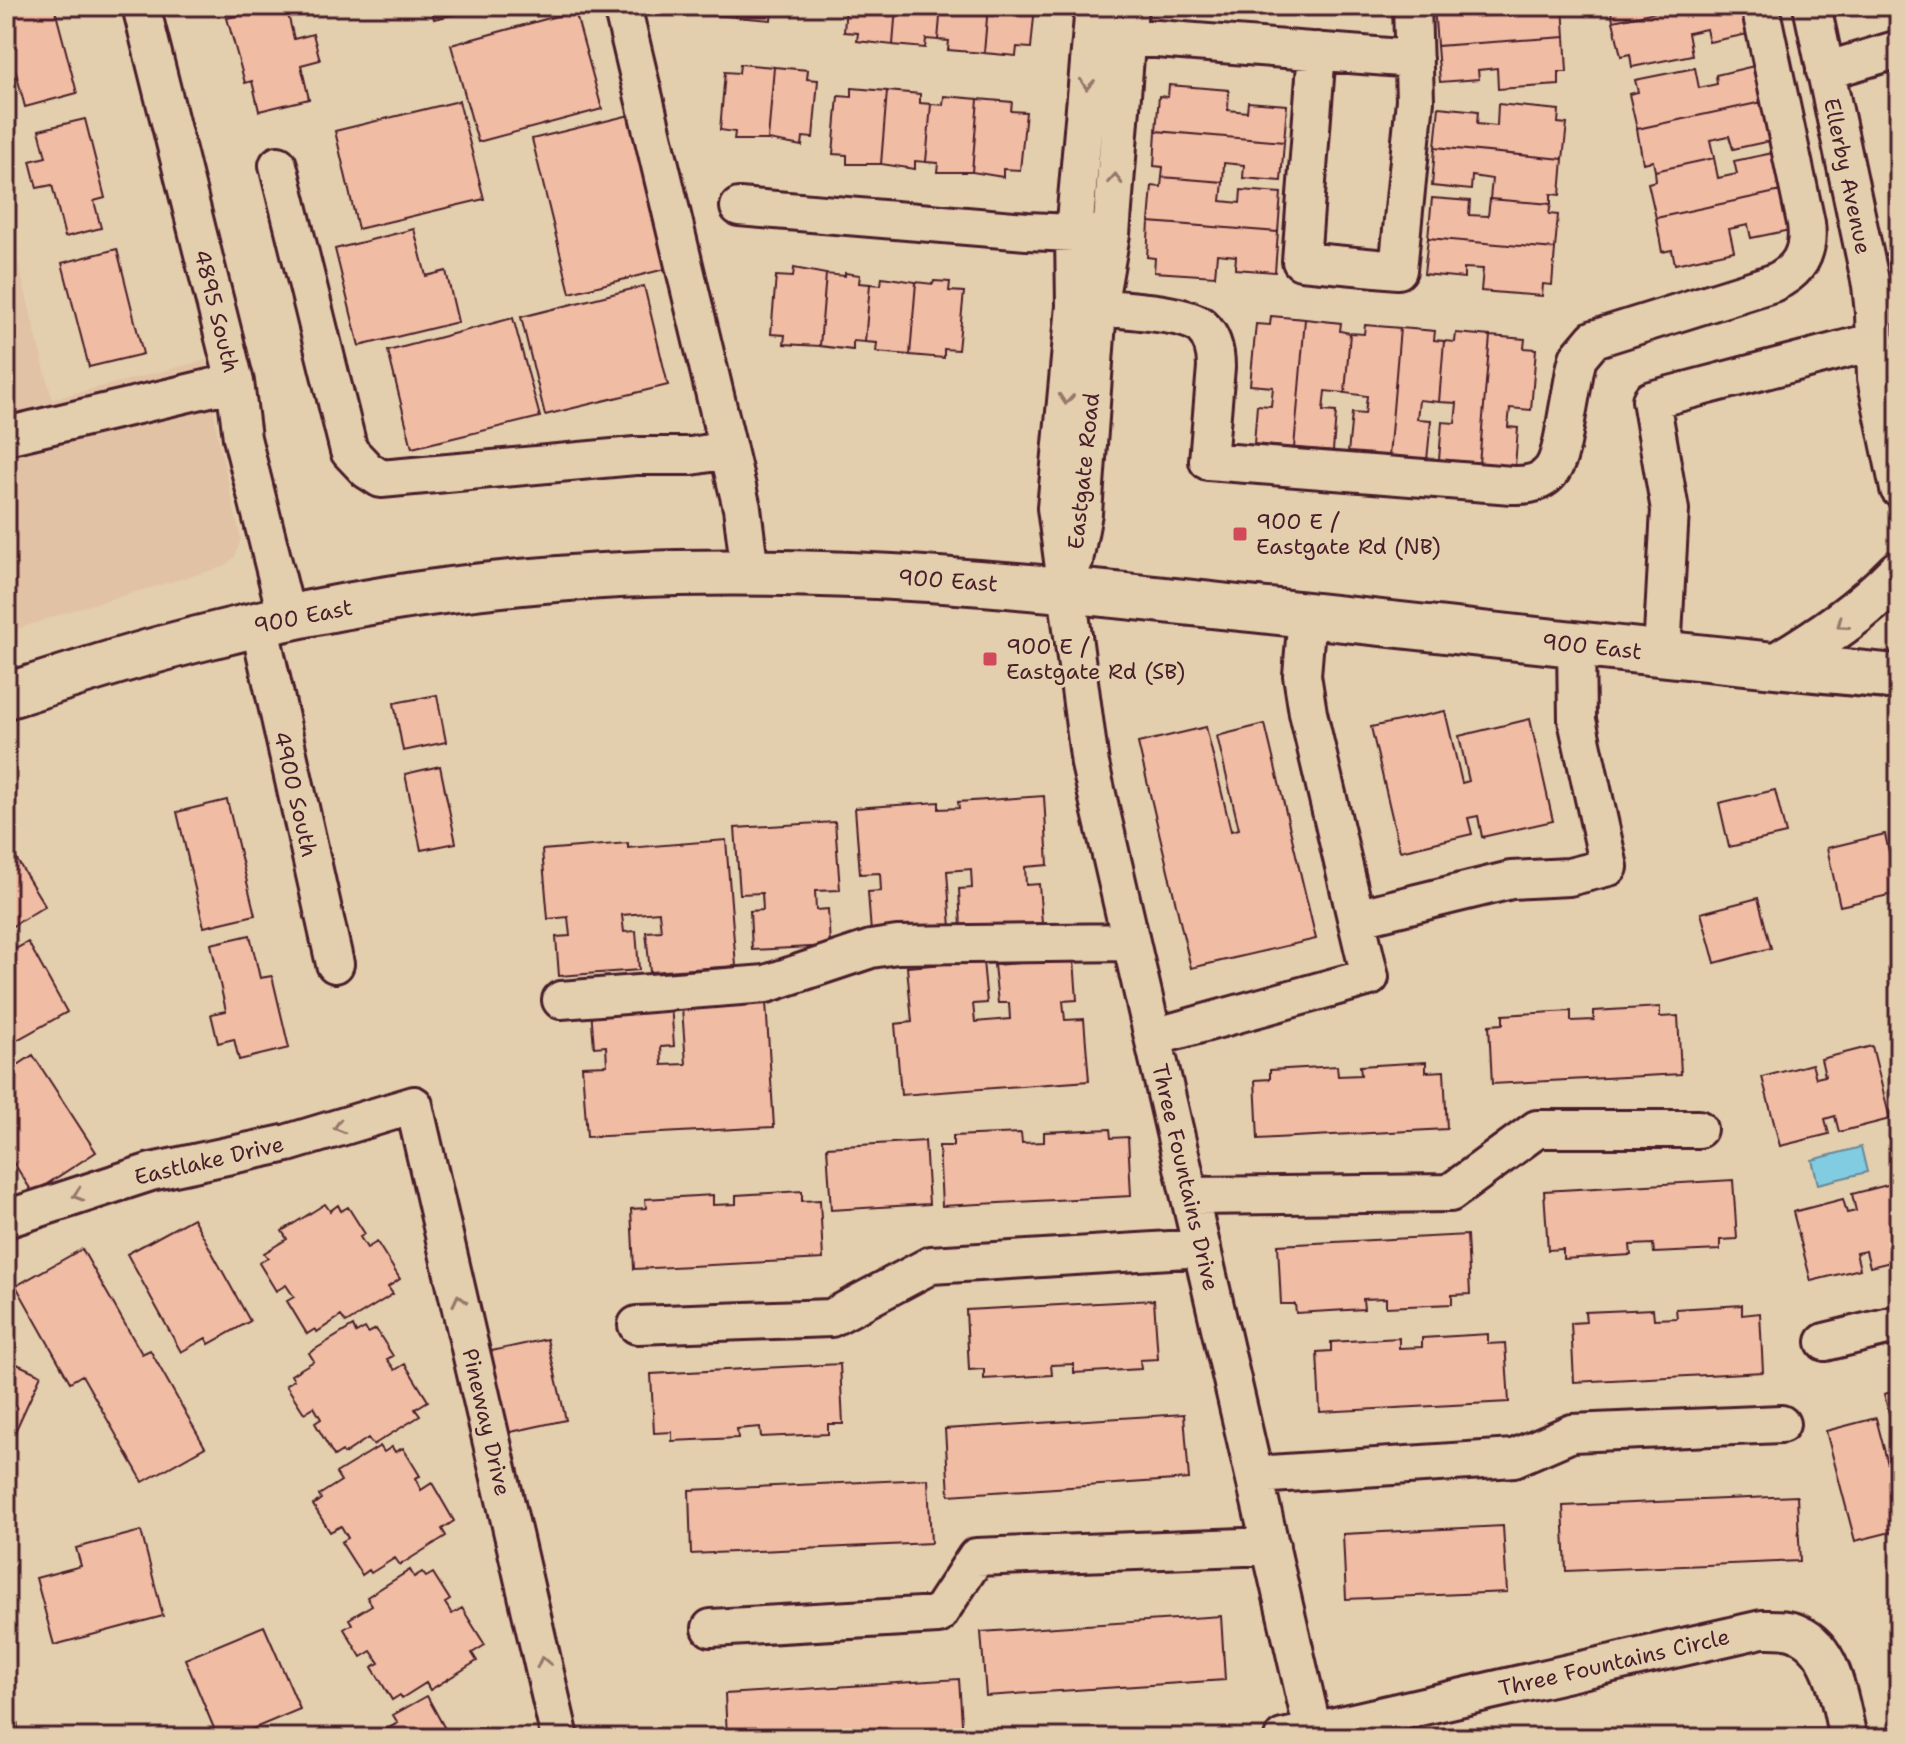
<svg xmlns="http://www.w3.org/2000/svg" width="1905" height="1744" font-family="'Shantell Sans',sans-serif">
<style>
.built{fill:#e1c2a5}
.water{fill:#81cce1;stroke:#6b8798;stroke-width:2}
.building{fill:#f0bca3;stroke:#4a1f2b;stroke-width:2}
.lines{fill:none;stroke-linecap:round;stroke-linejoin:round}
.minor-casing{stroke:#4a1f2b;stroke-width:42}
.major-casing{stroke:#4a1f2b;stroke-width:50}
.minor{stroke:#e3cfad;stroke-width:36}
.major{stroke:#e3cfad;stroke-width:44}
.oneway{stroke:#96776c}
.poi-dot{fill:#d1495b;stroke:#e3cfad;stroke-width:3}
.labels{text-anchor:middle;stroke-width:6;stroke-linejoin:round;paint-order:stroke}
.street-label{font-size:22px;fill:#4a1f2b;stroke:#e3cfad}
.poi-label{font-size:22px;fill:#4a1f2b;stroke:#e3cfad;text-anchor:start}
</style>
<rect width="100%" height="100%" fill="#e3cfad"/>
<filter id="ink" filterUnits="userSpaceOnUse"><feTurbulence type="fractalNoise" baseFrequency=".0125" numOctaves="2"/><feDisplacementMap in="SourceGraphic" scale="16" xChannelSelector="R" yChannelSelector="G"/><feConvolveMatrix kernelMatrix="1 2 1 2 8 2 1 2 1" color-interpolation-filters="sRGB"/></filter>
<g filter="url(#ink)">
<path class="built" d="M6,214L52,399L206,360L218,438L241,539L235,557L223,567L76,609L6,633Z"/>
<path class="water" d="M1861,1147L1867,1172L1818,1184L1812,1160Z"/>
<path class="building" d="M6,6H54L77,93L25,107L6,34Z
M278,6H286L294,39L313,34L320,60L301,65L309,99L259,111L252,81L245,83L227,18Z
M431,6H490L434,19Z
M704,6H737L736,17L703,14Z
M737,6H787L786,13L772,11L771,20L736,17Z
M846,6H896L893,45L857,41L858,33L844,32Z
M896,6H941L938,40L926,39L925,48L893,45Z
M941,6H988L984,53L948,50L949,41L938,40Z
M988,6H1035L1031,48L1017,47L1016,56L984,53Z
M1434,6H1473V16L1493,15V6H1563L1565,37L1437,46Z
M1610,6H1684L1613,21Z
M1684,6H1742L1748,34L1709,42L1706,29L1688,33L1692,55L1632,67L1630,54L1621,56L1613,21Z
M575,11L602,109L478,142L451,45Z
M1565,37L1567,72H1559V85L1498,89L1497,68L1478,70L1479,79L1440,82L1437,46Z
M740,64L774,67L768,140H734L735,132L720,130L725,72L739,73Z
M1754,66L1762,102L1637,129L1629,94L1638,92L1635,80L1695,68L1699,88L1717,84L1716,75Z
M774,67L808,70L807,79L818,80L813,138L803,137L802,146L768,140Z
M1169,85L1229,90L1228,110L1247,112L1248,102L1287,105L1284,142L1156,131L1159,96L1168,97Z
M852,88L887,91L881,164H847V155L833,154L838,96L852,97Z
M887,91L920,94V103L931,104L926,162L915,161V169L881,164Z
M944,96L978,99L972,172H937L938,163L926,162L931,104L943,105Z
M978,99L1012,102L1011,111L1026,112L1020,170L1003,169V177L972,172Z
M459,101L484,199L358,229L335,131Z
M1762,102L1770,141L1733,149L1729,136L1710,140L1714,158L1655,171L1653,161L1643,163L1637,129Z
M1498,104L1559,110L1558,123L1567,124L1563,159L1435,147L1439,107L1478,111L1477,124L1497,126Z
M630,115L669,268L570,293L532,139Z
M85,119L105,198L94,201L101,228L65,237L52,185L37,188L30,161L46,157L39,130Z
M1156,131L1284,142L1281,181L1243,178L1244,165L1224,163L1223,182L1162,177L1163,167L1154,166Z
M1435,147L1563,159L1560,195L1551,194V204L1490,199L1492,179L1472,176L1471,190L1432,186Z
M1773,153L1781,191L1656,218L1648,183L1656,181L1655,171L1714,158L1718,178L1737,174L1734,161Z
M1162,177L1223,182L1221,201L1240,203L1241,190L1281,193L1278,232L1149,222L1152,186L1161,187Z
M1781,191L1790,230L1751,238L1748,225L1729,229L1734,251L1675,264L1672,250L1662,252L1656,218Z
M1432,198L1470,201L1469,215L1488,216L1490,199L1551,204L1549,214L1558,215L1555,249L1428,238Z
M1149,222L1278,232L1275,272L1235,269L1236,256L1217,254L1215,276L1154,272L1155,258L1147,257Z
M414,229L426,276L446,271L458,322L359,346L335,249Z
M1428,238L1555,249L1552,285L1543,284L1542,296L1481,291L1483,269L1464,268V278L1424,274Z
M117,249L143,354L89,367L62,263Z
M794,268L826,274L820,346L784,344L785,335L771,334L776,276L793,277Z
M845,273L860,275L859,283L870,284L865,342L853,341V350L820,346L826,274L845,276Z
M882,277L916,282L910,355L876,352L877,343L865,342L870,284L881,285Z
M934,281L950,282L949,291L964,292L958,350L944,349V358L910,355L916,282L933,284Z
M644,286L668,385L545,415L521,317Z
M1271,316L1305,319L1294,448L1254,444L1257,405L1271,406L1273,387L1250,385L1256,324L1270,325Z
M513,318L540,417L412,448L388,351Z
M1305,319L1341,323L1340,331L1350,333L1345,393L1325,391L1323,411L1336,412L1333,451L1294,448Z
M1365,325L1400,328L1389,457L1348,453L1352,413L1365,414L1367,396L1345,393L1350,333L1364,334Z
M1400,328L1435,331L1434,340L1444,341L1439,402L1419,400L1417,419L1431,420L1427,460L1389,457Z
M1456,333L1490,336L1479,464L1439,460L1442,422L1455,423L1457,403L1439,402L1444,341L1455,342Z
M1490,336L1525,339L1524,348L1536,349L1531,410L1510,408L1508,427L1518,428L1515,467L1479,464Z
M437,695L446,742L403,751L394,703Z
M1445,711L1462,783L1469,781L1459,736L1530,719L1553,821L1482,837L1478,816L1468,818L1472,834L1400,851L1371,727Z
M1265,724L1316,939L1191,968L1138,743L1206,727L1231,831L1239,829L1217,736Z
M440,766L456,843L421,850L405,774Z
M1775,790L1786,834L1729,847L1719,803Z
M1044,796L1048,865L1025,867L1026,885L1039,884L1042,923L961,928L959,889L972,888L971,869L947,871L951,928L871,933L868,892L881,891L880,873L860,874L855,808L939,802V809L959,808L958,802Z
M227,800L255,915L204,927L177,812Z
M835,822L840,890L815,891L816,910L828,909L830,946L752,950L750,911L763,910L762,893L740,894L735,828Z
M1885,834L1898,893L1840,906L1827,848Z
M726,840L736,966L650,972L646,932L661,931L659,912L622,915L624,932L636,931L639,970L559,976L556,937L570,936L568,917L548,919L542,850L628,843V848Z
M6,842L45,906L6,930Z
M1758,898L1771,948L1715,963L1701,913Z
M250,935L260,978L272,976L289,1048L239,1060L234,1039L218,1043L211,1014L226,1011L211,944Z
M28,942L67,1012L6,1046V954Z
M1074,959L1077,1000L1063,1001L1065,1020L1084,1019L1089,1081L901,1095L895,1024L912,1022L907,967L983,961L987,1003L973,1004L975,1022L1010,1019L1009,1003H998L994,965Z
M766,1002L774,1127L587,1137L582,1066L607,1065L606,1046L594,1047L591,1009L671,1004L674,1046L661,1047L662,1065L686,1064L682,1008Z
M1660,1007V1017L1678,1016L1681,1074L1492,1084L1489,1025L1503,1024V1015L1571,1011V1021L1594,1020V1011Z
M1872,1046L1890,1119L1839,1132L1835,1116L1825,1119L1829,1134L1780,1146L1762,1077L1812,1064L1816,1078L1825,1076L1821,1059Z
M33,1055L96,1152L33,1193L6,1151V1073Z
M1426,1062V1072L1444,1071L1447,1129L1258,1139L1255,1080L1270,1079V1070L1337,1066L1338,1076L1361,1075L1360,1066Z
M1110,1129L1111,1138L1128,1137L1131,1196L942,1206L939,1146H953V1136L1021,1133L1022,1143L1044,1142V1132Z
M925,1141L929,1204L831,1210L827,1147Z
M1733,1180L1737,1239L1720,1240V1250L1654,1253L1653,1244L1630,1245L1631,1255L1563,1259V1249L1548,1250L1544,1191Z
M1899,1182V1260L1870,1267L1866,1251L1856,1253L1860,1269L1811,1281L1793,1212L1843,1199L1847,1213L1856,1211L1852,1194Z
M802,1191V1201L820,1200L823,1259L634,1269L631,1209L646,1208L645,1199L713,1195V1205L736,1204V1195Z
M325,1204L330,1211L338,1205L341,1211L348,1207L365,1234L360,1237L367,1248L377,1242L400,1279L388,1287L393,1294L346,1323L341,1316L317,1332L315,1329L307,1334L287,1301L294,1297L286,1285L276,1291L259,1263L268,1258L264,1253L287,1239L282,1231Z
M193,1218L250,1321L209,1344L206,1338L181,1352L127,1254Z
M1467,1235L1470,1294L1452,1295V1304L1386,1307V1298L1363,1299L1364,1309L1296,1313L1295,1304H1281L1278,1245Z
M82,1249L142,1354L150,1350L205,1447L143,1482L82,1375L70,1382L16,1286Z
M1154,1300L1158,1359L1140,1360L1141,1369L1074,1373V1364L1051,1365L1052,1375L984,1379V1369L969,1370L966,1310Z
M1742,1305V1315L1760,1313L1763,1372L1574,1382L1571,1323L1586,1322L1585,1312L1653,1309L1654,1319L1677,1318L1676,1309Z
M353,1326L356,1333L365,1328L368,1333L376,1329L393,1356L387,1359L395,1370L405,1364L428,1401L415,1409L420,1416L373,1445L368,1438L344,1454L342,1451L334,1456L315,1423L321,1419L314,1407L304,1413L286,1385L294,1380L291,1375L314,1361L309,1353Z
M1488,1334V1344L1505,1343L1509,1402L1320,1412L1317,1352L1331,1351V1342L1399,1338V1348L1422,1347V1338Z
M547,1339L566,1420L506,1433L487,1352Z
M6,1359L41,1375L14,1434L6,1431Z
M840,1364L843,1424H828V1434L761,1437L760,1427L737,1429L738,1438L672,1441V1432L654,1433L651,1374Z
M1899,1390V1427L1893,1429L1884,1394Z
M1184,1414L1189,1479L949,1495L945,1429Z
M1876,1418L1899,1507V1530L1855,1541L1826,1431Z
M380,1446L384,1452L392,1447L395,1452L403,1448L420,1476L415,1478L421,1490L432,1483L454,1521L442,1529L446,1536L400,1565L395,1558L371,1573L369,1570L362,1575L341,1542L348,1538L341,1526L330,1532L313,1505L321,1499L319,1495L341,1481L336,1473Z
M928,1479L931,1543L691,1554L689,1490Z
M1797,1496L1800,1561L1566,1571L1563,1506Z
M1503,1526L1507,1592L1346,1599L1343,1534Z
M141,1531L163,1616L54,1645L36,1578L81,1566L76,1548Z
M410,1570L414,1577L422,1572L426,1577L433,1573L450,1600L445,1603L452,1614L462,1608L485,1645L472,1653L477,1661L430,1690L426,1683L402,1698L400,1695L392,1700L372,1667L379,1663L371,1651L361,1657L344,1629L352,1624L349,1619L372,1605L367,1597Z
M1221,1616L1225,1680L986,1696L981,1632Z
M264,1626L300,1709L231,1738H218L185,1659Z
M959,1679L963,1738H727L725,1694Z
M14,1692L19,1738H6V1693Z
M427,1696L450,1738H370L398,1723L393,1715Z"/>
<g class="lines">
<defs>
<path id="minor" d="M141,6L235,382L242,438L287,618
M1094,6L1074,233L1075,306L1056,508L1090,764L1313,1731
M1812,6L1871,285L1874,313L1876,378L1899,489
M623,10L742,508L750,572
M1105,35L1414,59
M1317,51L1301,261L1398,270L1415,100L1412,6
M1825,71L1899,49
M278,165L349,451L367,470L381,479L635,456H691L728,450
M739,207L1027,231L1096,234
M1075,306C1101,308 1183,311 1201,326C1213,337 1216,352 1216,367L1208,461L1512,485C1554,487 1559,462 1565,427C1568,408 1572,389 1575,370L1578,358L1594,339L1773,283C1799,271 1810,253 1806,223L1760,6
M6,436L235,382
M1074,561L1083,513L1098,308L1111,234L1129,6
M1307,615L1302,675L1308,713L1356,918L1511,880L1569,877L1609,867L1577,720L1576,644
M259,624L335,964
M1662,652L1670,510L1651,400L1876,341
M561,1000L766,984L871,949L897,945L1131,942
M1154,1037L1370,977L1356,918
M1190,1196L1450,1193L1537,1129H1698
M6,1219L151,1172L288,1143L414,1105L560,1738
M637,1325L831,1318L931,1265L1202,1248
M1825,1342L1899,1324
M1255,1475L1514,1458L1572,1433L1781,1424
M711,1628L938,1615L976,1557L1271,1546
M1283,1738L1762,1629C1774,1629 1788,1628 1799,1634C1835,1650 1840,1704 1848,1738"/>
<path id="major" d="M1777,665C1822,638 1862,611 1899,573
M6,696C76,674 147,651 218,634C317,609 419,592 521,582C760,559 993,581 1230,607C1453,630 1676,657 1899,677"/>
</defs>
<use href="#minor" class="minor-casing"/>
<use href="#major" class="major-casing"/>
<use href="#minor" class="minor"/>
<use href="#major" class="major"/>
</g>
<defs><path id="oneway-chevron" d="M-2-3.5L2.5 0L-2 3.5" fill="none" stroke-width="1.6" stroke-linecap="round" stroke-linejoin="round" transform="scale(2)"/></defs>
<g class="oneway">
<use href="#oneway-chevron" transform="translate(1087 84) rotate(95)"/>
<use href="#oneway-chevron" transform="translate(1115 179) rotate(-86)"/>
<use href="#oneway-chevron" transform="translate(1066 399) rotate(95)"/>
<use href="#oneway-chevron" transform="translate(1842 624) rotate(144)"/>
<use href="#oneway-chevron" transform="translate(339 1127) rotate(164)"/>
<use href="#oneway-chevron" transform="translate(78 1195) rotate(162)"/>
<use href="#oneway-chevron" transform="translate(459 1300) rotate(-103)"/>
<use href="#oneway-chevron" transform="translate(543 1662) rotate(-103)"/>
</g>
</g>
<g class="poi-dot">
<rect x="1232" y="526" width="16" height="16" rx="4"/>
<rect x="982" y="651" width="16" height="16" rx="4"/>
</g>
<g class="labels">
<g class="street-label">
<text transform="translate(1848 176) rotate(78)" y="8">Ellerby Avenue</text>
<text transform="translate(217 311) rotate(76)" y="8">4895 South</text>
<text transform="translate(1083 471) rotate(-84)" y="8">Eastgate Road</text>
<text transform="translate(948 580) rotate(4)" y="8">900 East</text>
<text transform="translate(303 616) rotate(-11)" y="8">900 East</text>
<text transform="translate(1592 646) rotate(6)" y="8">900 East</text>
<text transform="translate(296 794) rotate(77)" y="8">4900 South</text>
<text transform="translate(209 1160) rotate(-13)" y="8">Eastlake Drive</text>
<text transform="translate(1186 1177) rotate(77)" y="8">Three Fountains Drive</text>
<text transform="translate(487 1422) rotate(77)" y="8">Pineway Drive</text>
<text transform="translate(1614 1662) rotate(-13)" y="8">Three Fountains Circle</text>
</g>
<g class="poi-label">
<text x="1256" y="529">900 E /<tspan x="1256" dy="25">Eastgate Rd (NB)</tspan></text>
<text x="1006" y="654">900 E /<tspan x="1006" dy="25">Eastgate Rd (SB)</tspan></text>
</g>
</g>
<rect width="1905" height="1744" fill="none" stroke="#e3cfad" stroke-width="32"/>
<rect x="16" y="16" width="1873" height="1712" fill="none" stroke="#4a1f2b" stroke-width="3" filter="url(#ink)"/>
</svg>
